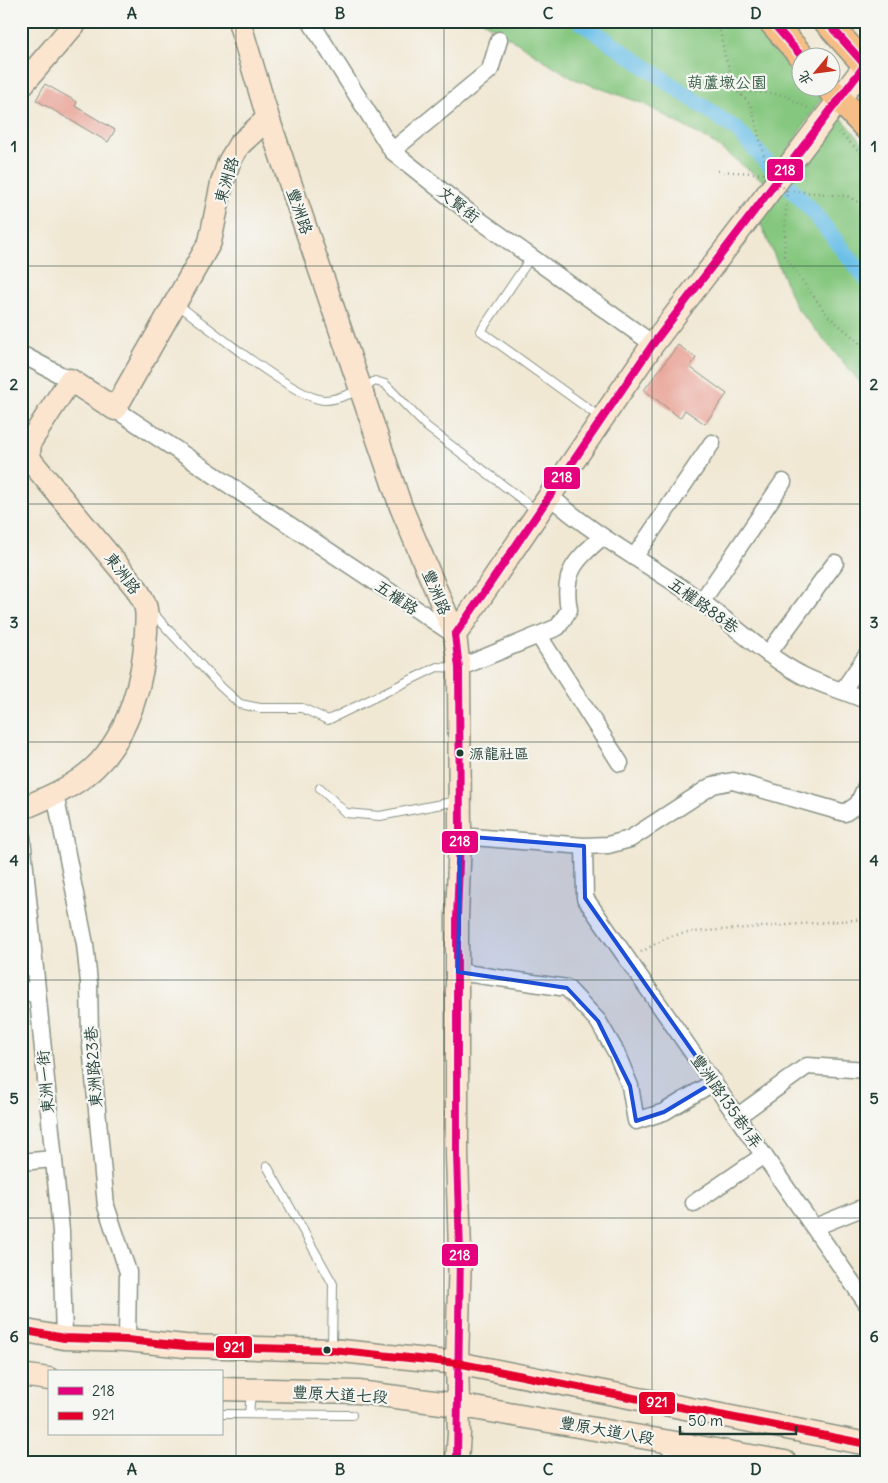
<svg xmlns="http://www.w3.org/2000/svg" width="888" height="1483" font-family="Delius,'LXGW WenKai TC',sans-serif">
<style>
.green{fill:#85c77f;stroke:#52825a}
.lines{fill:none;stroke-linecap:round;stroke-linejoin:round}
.canal{stroke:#6bbfe8;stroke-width:16}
.building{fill:#e89a8d}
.lane-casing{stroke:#889284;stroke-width:10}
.street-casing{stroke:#889284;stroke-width:19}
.secondary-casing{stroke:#889284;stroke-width:25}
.primary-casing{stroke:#889284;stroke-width:28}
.path{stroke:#889284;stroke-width:2.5;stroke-dasharray:1 4;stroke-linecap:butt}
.lane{stroke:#fff;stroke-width:8}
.street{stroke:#fff;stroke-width:16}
.secondary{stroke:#fbe5cf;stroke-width:22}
.primary{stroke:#f6be86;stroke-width:25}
.path-bridge{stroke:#889284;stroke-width:2.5;stroke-dasharray:1 4;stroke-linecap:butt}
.bus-1-casing{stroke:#f6f6f2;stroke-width:11}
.bus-2-casing{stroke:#f6f6f2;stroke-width:11}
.bus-1{stroke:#e5007d;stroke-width:8}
.bus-2{stroke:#e4002b;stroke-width:8}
.marked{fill:#1d4ed8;fill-opacity:0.2;stroke:#1d4ed8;stroke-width:4;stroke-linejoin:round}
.grid{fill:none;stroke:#1f3d34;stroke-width:1;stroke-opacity:0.55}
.bus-dot{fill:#1f3d34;stroke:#f6f6f2;stroke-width:2}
.labels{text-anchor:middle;stroke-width:4.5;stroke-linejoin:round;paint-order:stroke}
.bus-label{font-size:15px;fill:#1f3d34;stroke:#f6f6f2;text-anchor:start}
.park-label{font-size:16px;fill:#386047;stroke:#f6f6f2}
.street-label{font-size:16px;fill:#1f3d34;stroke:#f6f6f2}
.line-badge{stroke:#f6f6f2;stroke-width:2}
.badge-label{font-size:14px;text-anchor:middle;font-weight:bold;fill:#fff}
.neatline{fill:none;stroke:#1f3d34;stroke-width:2}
.grid-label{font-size:16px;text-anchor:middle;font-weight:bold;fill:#1f3d34}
</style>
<rect width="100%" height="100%" fill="#f6f6f2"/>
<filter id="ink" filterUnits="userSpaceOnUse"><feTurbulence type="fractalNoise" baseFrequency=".02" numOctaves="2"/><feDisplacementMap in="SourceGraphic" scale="10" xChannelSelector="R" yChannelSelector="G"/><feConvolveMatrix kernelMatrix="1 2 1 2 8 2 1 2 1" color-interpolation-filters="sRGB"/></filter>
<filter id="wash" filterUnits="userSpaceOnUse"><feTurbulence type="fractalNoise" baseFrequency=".0096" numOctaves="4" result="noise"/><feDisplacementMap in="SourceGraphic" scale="20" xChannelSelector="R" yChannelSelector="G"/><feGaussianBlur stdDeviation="1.12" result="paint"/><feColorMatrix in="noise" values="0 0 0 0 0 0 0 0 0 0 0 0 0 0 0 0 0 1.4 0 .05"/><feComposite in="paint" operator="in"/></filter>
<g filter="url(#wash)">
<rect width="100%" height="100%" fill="#f1e8d4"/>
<path class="green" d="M483,21H754L800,73V88H813L822,97L766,183L712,142L644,104L572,78Z
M841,117L867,148V394L860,382L796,307L757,215L778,186Z"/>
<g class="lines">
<path class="canal" d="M579,21L737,130L813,212L867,280"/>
</g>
<g id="blocks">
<path class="building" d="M45,84L77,102L75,106L115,130L108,142L36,100Z
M678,345L696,358L690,367L727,394L705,424L685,410L680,418L644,390Z"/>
</g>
</g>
<g filter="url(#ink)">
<use href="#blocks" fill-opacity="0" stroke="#889284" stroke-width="1"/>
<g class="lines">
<defs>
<path id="lane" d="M531,257L481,331L601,418
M177,304C203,323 298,401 325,400C339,400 363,389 375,381L385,384L427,427L537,511
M151,611L221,687L240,704L260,708H302L328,720L437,667L457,668
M320,788L346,813L380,816L457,801
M267,1166L333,1284L332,1347
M221,1414L352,1415
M249,1414L251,1392
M667,1444L669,1462"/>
<path id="street" d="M310,21L392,151L471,214L653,344
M392,151L490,70L499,40
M21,354L70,380
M115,409L455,635
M550,496C596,538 652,565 702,602C735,626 764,655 800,674C819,685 846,691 867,701
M635,556L712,443
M702,601L783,482
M539,636L620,763
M768,654L835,563
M459,668L558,627L569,610C562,572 575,561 602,537
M843,690L867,655
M55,794L85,944L89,983L90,1035L106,1206L128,1272L127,1340
M21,828L61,1231L64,1338
M460,836L584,846L608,845L630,839L713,785L733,781L845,813L858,804L867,784
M584,846L585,898L867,1304
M458,972L567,988L598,1021L616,1052L630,1086L636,1121L664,1112L714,1082
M21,988L37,996
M738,1116L807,1066L867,1070
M21,1162L53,1159
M694,1203L764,1155
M815,1227L867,1206"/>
<path id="secondary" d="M239,21L268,118L401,507L455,635L459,668L460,836L457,918V1155L460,1252L457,1363L459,1433L457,1462
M21,86L77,21
M455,635L653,344L867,63
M21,809C47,798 74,787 94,768C129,735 144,679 146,632C146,624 148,613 145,605C144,600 139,594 137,589L31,461L29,454L30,442L70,380L115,409L210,242L222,183L229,162L239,145L268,118
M21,1330L64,1338L127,1340L185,1346L332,1350L457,1363L867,1444
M21,1375L49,1379
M221,1389L358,1392L457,1405L785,1462"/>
<path id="primary" d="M771,21L803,58
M826,21L867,67
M829,88L867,128"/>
</defs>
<use href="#lane" class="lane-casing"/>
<use href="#street" class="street-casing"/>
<use href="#secondary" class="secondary-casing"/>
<use href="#primary" class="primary-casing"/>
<path class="path" d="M718,21L725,56L737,90L784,95L809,109
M743,96L737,90L751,105L766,163
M839,132L867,159
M793,191L847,196L867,207
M784,256L828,316L858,341L867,353
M641,952L670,936L693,932L867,919"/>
<use href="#lane" class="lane"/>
<use href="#street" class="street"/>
<use href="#secondary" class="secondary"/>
<use href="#primary" class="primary"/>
<path class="path-bridge" d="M718,171L769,174L787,191L784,256"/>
<defs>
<path id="bus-1" d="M771,21L803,58
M455,635L459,668L460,836L457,918V1155L460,1252L457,1462
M455,635L653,344L865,65L826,21"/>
<path id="bus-2" d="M21,1330L64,1338L127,1340L185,1346L332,1350L457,1363L867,1444"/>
</defs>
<use href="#bus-1" class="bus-1-casing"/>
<use href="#bus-2" class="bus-2-casing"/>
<use href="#bus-1" class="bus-1"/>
<use href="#bus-2" class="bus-2"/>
</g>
</g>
<path class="marked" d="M460,836L584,846L585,898L714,1082L664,1112L636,1121L630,1086L598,1021L567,988L458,972Z"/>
<path class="grid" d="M236,21V1462M444,21V1462M652,21V1462M21,266H867M21,504H867M21,742H867M21,980H867M21,1218H867"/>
<g class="bus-dot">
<circle cx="460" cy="753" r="4.5"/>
<circle cx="327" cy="1350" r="4.5"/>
</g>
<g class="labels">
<g class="bus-label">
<text x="469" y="759">源龍社區</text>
</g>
<g class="park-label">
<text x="727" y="88">葫蘆墩公園</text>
</g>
<g class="street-label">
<text transform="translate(226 180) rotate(-73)" y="6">東洲路</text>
<text transform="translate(459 204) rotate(38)" y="6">文賢街</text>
<text transform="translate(300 211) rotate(71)" y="6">豐洲路</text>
<text transform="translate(123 573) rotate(53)" y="6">東洲路</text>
<text transform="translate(437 592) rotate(67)" y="6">豐洲路</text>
<text transform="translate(397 597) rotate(34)" y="6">五權路</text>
<text transform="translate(704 605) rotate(36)" y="6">五權路88巷</text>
<text transform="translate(93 1067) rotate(-94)" y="6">東洲路23巷</text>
<text transform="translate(45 1082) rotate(-95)" y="6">東洲一街</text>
<text transform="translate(727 1101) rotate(55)" y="6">豐洲路135巷1弄</text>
<text transform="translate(340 1394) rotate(3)" y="6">豐原大道七段</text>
<text transform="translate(607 1430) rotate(10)" y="6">豐原大道八段</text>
</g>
</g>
<g class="line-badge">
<rect x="766" y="158" width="38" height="24" rx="5" fill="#e5007d"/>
<rect x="543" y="466" width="38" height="24" rx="5" fill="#e5007d"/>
<rect x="441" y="830" width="38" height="24" rx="5" fill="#e5007d"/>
<rect x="441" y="1243" width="38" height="24" rx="5" fill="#e5007d"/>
<rect x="215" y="1335" width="38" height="24" rx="5" fill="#e4002b"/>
<rect x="638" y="1391" width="38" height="24" rx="5" fill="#e4002b"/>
</g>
<g class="badge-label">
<text x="785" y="175">218</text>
<text x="562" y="482">218</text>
<text x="460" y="846">218</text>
<text x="460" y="1260">218</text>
<text x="234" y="1352">921</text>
<text x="657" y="1407">921</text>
</g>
<rect width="888" height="1483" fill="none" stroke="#f6f6f2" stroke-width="55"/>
<rect x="48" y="1370" width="175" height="65" fill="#f6f6f2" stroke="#a0aca6"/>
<rect x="58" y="1387" width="25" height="8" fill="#e5007d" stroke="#a0aca6"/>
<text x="92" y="1396" font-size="15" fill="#1f3d34">218</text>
<rect x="58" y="1412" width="25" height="8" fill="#e4002b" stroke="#a0aca6"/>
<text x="92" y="1420" font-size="15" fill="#1f3d34">921</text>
<g transform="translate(816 72) rotate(241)"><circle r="24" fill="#f6f6f2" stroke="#a0aca6"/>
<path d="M0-4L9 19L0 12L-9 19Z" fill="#c8321e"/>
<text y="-8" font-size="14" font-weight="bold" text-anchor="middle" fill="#1f3d34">北</text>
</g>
<path d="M680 1426v8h116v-8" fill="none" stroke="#1f3d34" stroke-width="2.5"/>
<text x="688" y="1426" font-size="15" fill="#1f3d34" stroke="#f6f6f2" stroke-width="4" paint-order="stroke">50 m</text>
<rect x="28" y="28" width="832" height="1428" class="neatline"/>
<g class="grid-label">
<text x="132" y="19">A</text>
<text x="340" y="19">B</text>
<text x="548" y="19">C</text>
<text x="756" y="19">D</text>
<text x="14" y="152">1</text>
<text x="874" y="152">1</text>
<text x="14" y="390">2</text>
<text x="874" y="390">2</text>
<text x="14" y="628">3</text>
<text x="874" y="628">3</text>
<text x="14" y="866">4</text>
<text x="874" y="866">4</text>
<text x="14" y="1104">5</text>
<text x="874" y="1104">5</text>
<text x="14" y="1342">6</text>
<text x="874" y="1342">6</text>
<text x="132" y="1475">A</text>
<text x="340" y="1475">B</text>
<text x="548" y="1475">C</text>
<text x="756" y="1475">D</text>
</g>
</svg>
